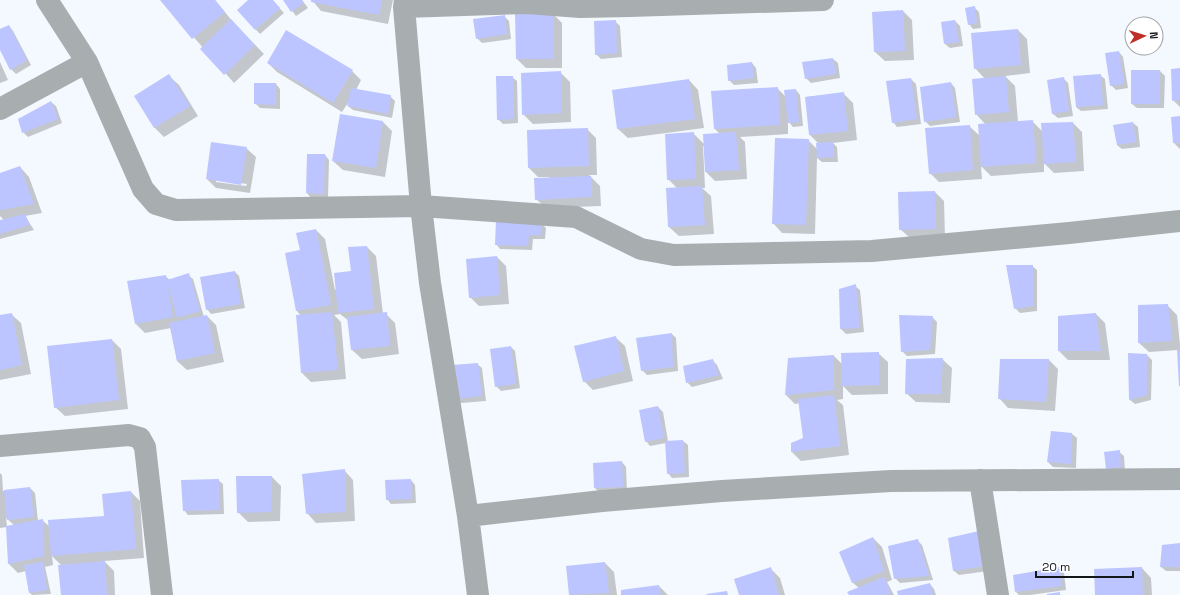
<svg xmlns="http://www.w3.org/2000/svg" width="1180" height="595" font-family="'Space Grotesk',sans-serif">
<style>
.shadow{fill:#0003;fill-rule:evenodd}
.building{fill:#bcc5ff}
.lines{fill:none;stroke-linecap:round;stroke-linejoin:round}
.minor{stroke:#a8aeb0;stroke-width:22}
</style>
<rect width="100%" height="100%" fill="#f4f9ff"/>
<path class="shadow" d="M161,0H215L233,22L264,54L234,83Z
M249,0H272L284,13L260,34L238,10Z
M284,0H302L308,8L296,16Z
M312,0H393L388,24L321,11Z
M975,8L979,12L981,28L973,29L969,24Z
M903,11L912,20L914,60L885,61L875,52Z
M553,14L562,23V68H526L517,59Z
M504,16L509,21L511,39L482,43L477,38Z
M615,21L620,26L622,57L601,59L596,54Z
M955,21L960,26L963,46L950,48L945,44Z
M9,26L13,31L31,65L16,74L11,69L0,48V30Z
M1018,30L1027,39L1030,73L1005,76L1015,86L1018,122L1032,121L1043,132L1073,123L1082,132L1084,171L1054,173L1044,163V172L991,176L981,166L982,179L939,182L930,173L969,126L980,136L986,125L976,114L985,79L975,68Z
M1119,52L1123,57L1128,88L1116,90L1111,85Z
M833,59L838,63L840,78L811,83L806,78Z
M0,62L8,80L0,83Z
M268,63L352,71L361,80L356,90L390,96L395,101L392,118L353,110L348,106L349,101L342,112L277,72Z
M752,63L756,68L758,83L734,85L729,80Z
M1180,69V107L1173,100Z
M1132,71H1160L1165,76L1164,108H1137L1132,104Z
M560,72L570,82L571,122L533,124L523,114Z
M1100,75L1105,79L1108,109L1081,111L1076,107Z
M169,76L179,85L198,116L164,137L155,128L136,97Z
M512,77L517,81L518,123L503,124L498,119Z
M1063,78L1068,83L1073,116L1058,118L1053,114Z
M911,79L916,84L921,124L897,127L893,122Z
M689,80L698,90L704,128L628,138L618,129Z
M951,83L955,88L960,122L930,126L925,121Z
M276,84L280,89V109L260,108L255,103Z
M777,88L786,97L796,90L800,95L803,126L793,127L788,121V134L740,137L745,142L747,179L715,181L706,172L705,146H703L705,188H702L711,196L714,234L679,236L669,227L677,188L668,179L693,133L705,145L720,134L715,129L712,92Z
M843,93L853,103L857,140L833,143L837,147L838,162H822L817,158L815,234L782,233L773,223L808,140L817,149L819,144L810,135L806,97Z
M51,102L56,106L62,123L28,137L23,132Z
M341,115L383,122L392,131L385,177L343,170L333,161Z
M1180,117V149L1174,143Z
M1133,123L1138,127L1140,147L1122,149L1117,145Z
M587,129L596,138L597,175H589L600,186L601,206L546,208L536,199L550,177H538L529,168Z
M246,148L256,157L250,193L216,188L207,179ZM216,180L247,184L246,186L216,182Z
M325,155L329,160L328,198H311L307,193Z
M20,167L29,177L42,213L25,216L34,230L0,239V221L4,220L0,216V174Z
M935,192L944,201L945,237L910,238L900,229Z
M541,223L546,228L545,239H533L532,250L500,249L496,244Z
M316,230L325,239L335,290L352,272L367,247L376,256L383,314H386L395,323L399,354L362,359L352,350L349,321L340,314L334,315L341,322L346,379L311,382L302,373L297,316H301L297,311L286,254L301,251Z
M497,257L506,266L509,304L479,306L470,297Z
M1032,266L1037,270V311L1020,313L1015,308Z
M235,272L239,276L245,308L211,314L207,309Z
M188,275L193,279L204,317L207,316L216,325L224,362L187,370L177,361L171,328L145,333L135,323L165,276L170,280Z
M855,286L860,290L864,332L846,334L841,329L840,290Z
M1167,305L1177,315L1180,345V389L1178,350L1149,352L1139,343V306Z
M11,314L21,323L31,374L0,380V316Z
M1096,314L1105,323L1110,360H1068L1059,351Z
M932,317L937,322L935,354L907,356L902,351Z
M672,334L676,338L678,371L647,375L642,370Z
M615,337L625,346L633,381L593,390L584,381Z
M112,340L121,349L128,409L65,416L55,407Z
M511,347L515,351L520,388L501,391L496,386Z
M878,353L888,362V394L852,395L843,386V399L837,400L843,405L849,455L801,461L792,452V444L804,439L800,403L795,404L786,395L834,356L843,365Z
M1129,354L1147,355L1152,360L1151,400L1135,404L1130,400Z
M942,359L952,368L950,403L916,402L906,393Z
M1001,360H1049L1058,369L1055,411L1008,408L999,398Z
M713,361L717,365L723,379L692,387L687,382Z
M477,364L482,368L486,401L461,403L457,399Z
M658,407L663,412L668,441H683L688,445L689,477L672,478L668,473L666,443L650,446L646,441Z
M1072,434L1077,438L1076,468L1053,467L1048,462Z
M1119,452L1124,456L1125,472L1107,468Z
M622,462L626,467L627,492L600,493L595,488Z
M344,470L353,480L355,521L316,523L307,513Z
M0,473L2,475L3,491L30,488L35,493L38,521L42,520L50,527L105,517L131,492L140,501L144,558L104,561L114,571L115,595H62V566L52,556L53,565L45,567L51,594L32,595L29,592L26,571L18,573L9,564L7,527L0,528ZM6,518L14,525L7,527Z
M272,477L281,486L280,521L248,522L238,512Z
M218,480L223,484L224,514L188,515L184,510Z
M411,480L415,485L416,503L391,504L387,499Z
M873,538L882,547L892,580L887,582L894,595H850L859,588L852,582Z
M949,539L988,571L959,575L954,571Z
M917,540L922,545L933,580L900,583L895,578Z
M1180,544V571H1166L1161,567Z
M605,563L614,572L617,595H570L567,567Z
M1059,568L1064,573L1066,590L1030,595H1019L1016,592Z
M1142,568L1151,578L1152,595H1096Z
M771,569L780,578L785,595H740Z
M930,584L934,589L936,595H899Z
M659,586L668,595H622Z"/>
<path class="building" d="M160,0H215L225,12L192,39Z
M248,0H273L280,8L255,30L237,10Z
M283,0H302L304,3L291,12Z
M311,0H382L379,15L311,2Z
M975,6L977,23L968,25L965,8Z
M903,10L905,51L874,52L872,12Z
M515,13H553L554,59H516Z
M505,15L507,34L476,39L473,19Z
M231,19L255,45L224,75L200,49Z
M616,20L617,53L595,55L594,21Z
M955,20L959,42L944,44L941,22Z
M9,25L27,60L10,70L0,50V29Z
M1018,29L1021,65L974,69L971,33Z
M286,30L353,70L333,103L267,63Z
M1119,51L1124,84L1110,86L1105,53Z
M833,58L836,74L805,79L802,62Z
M752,62L754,78L728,81L727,65Z
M1180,68V100L1172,101L1171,69Z
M1131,70H1160V104H1131Z
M561,71L562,113L522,115L521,73Z
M169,74L190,106L154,128L134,96Z
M1101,74L1103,105L1076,107L1073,76Z
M496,76H513L514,119L497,120Z
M1006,76L1009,112L975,115L972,79Z
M1064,77L1069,111L1052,114L1047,80Z
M911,78L917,119L892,123L886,81Z
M689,79L695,119L617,129L612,90Z
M951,82L956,117L924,122L920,87Z
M254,83H276V105L254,104Z
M778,87L780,125L714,129L711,91Z
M351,88L391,95L388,114L347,106Z
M796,89L799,122L788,123L784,90Z
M844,92L848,131L809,135L805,97Z
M51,101L58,119L22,133L18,119Z
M340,114L383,121L376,168L332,161Z
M1180,116V143H1173L1171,117Z
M1033,120L1036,163L981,167L978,124Z
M1073,122L1076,162L1044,164L1041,123Z
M1133,122L1136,142L1117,145L1113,125Z
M970,125L973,170L929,174L925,128Z
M588,128L589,166L528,168L527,130Z
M694,132L696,179L667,180L665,134Z
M736,132L739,170L705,172L703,134Z
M775,138L809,139L806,225L772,224Z
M211,142L247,147L241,185L206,179Z
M833,142L834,157L817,158L816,143Z
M307,154H325L324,194L306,193Z
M20,166L34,204L0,210V173Z
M591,176L592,197L535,200L534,178Z
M702,186L705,225L668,227L666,188Z
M935,191L936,229L899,230L898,192Z
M25,214L30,225L0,234V220Z
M496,220L542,222L541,235H529L528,246L495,245Z
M316,229L331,305L296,311L285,253L300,250L296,233Z
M367,246L374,309L338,313L334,273L351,271L348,247Z
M497,256L500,295L469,298L466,259Z
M1006,265H1033V306L1014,309Z
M235,271L241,304L206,310L200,277Z
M189,273L200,311L177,318L167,282L173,317L135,324L127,281L166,275L167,280Z
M856,284L860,328L840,329L839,289Z
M1168,304L1172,341L1138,343V305Z
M332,312L338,370L301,373L296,315Z
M387,312L390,346L351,350L347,317Z
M12,313L22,365L0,370V315Z
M1096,313L1101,351H1058V316Z
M207,315L215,353L177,361L169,323Z
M899,315L933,316L930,350L901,352Z
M672,333L673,367L641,371L636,338Z
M616,336L624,371L583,382L574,346Z
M112,339L119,400L54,408L47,346Z
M511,346L516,384L495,387L490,349Z
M1177,350H1180V386H1179Z
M879,352V385L842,386L841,353Z
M1128,353L1147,354V395L1129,400Z
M834,355V390L785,395L788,358Z
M943,358L941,394H905L906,359Z
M713,359L719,375L686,383L683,366Z
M1000,359H1049L1046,402L998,399Z
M478,363L482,396L456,399L452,365Z
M834,395L840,446L791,452V443L803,438L798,399Z
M658,406L664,438L645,442L639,410Z
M1051,431L1072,433L1071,464L1047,462Z
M683,440L685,473L667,474L665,441Z
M1120,450L1121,467L1106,469L1104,452Z
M622,461L623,487L594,488L593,463Z
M345,469L346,512L306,514L302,474Z
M236,476H272L271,512L237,513Z
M219,479L220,510L183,511L181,480Z
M411,479L412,499L386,500L385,480Z
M30,487L34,517L7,520L4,490Z
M131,491L136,549L51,556L48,520L104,516L102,494Z
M43,519L44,556L8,564L6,526Z
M979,531L984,566L953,571L948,538Z
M873,537L884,571L852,583L839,552Z
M918,539L929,576L894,579L888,546Z
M1180,543V567H1160L1162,545Z
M105,561L107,595H61L58,565Z
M43,562L47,590L29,593L24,565Z
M605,562L609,593L569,595L566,566Z
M771,567L779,595H739L734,579Z
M1060,567L1062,586L1015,592L1013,575Z
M1142,567L1143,595H1095L1094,569Z
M884,577L891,593L887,595H849L847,592Z
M930,583L933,595H898L897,591Z
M659,585L661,595H621V590Z
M727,591L728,595H707L706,594Z
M1060,592V595H1047V594Z"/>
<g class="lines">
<path class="minor" d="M47,0L87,62L143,189L156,204L176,210L421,206L576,217L641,249L674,255L872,251L1069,233L1180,221
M405,0L404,7L421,206L430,283L468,516L602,501L722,491L891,481L1180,479
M404,7L527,3L580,7L630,6L823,0
M0,109L87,62
M0,446L129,435L140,438L145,447L162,595
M980,480L998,595
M468,516L478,595"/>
</g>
<g transform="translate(1144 36) rotate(86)"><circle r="19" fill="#ffffff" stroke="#a1a2a3"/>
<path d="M0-3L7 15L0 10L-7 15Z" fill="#be3027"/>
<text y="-6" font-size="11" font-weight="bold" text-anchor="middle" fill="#14171a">N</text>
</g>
<path d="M1036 571v6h97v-6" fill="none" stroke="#14171a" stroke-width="2"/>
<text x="1042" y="571" font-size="12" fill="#14171a" stroke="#ffffff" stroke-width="3" paint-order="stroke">20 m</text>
</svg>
